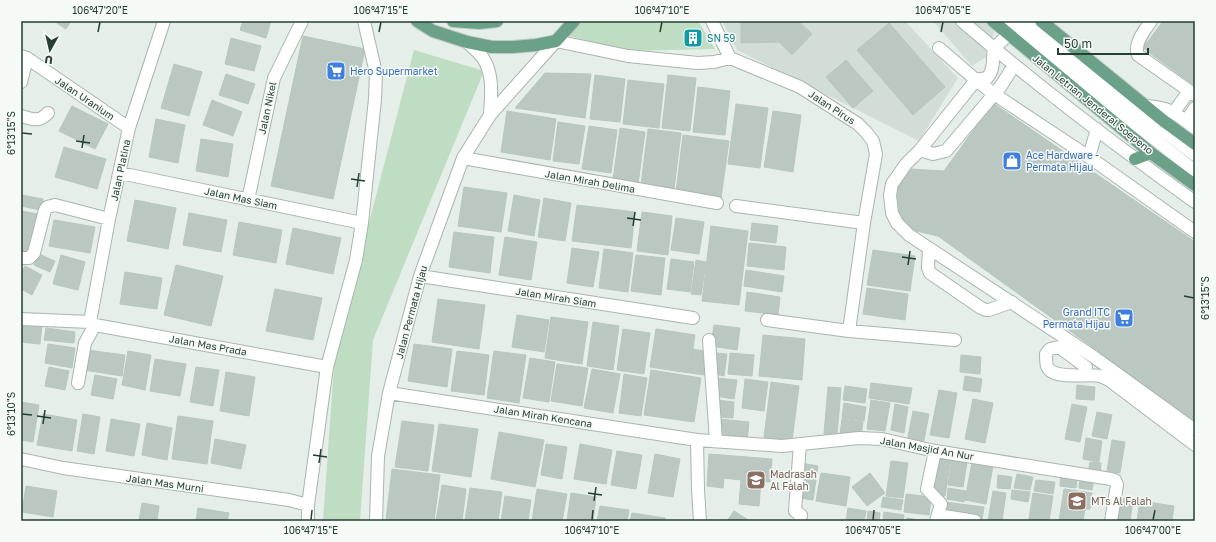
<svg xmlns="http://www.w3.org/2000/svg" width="1216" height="542" font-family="'Golos Text',sans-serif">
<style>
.built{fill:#d3ddd7}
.green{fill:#bfddc2}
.building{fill:#bac8c1;stroke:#b8c7be}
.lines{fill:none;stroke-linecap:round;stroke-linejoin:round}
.minor-casing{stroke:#a8b6ae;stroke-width:14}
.major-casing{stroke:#c2c9c6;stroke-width:14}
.minor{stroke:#fff;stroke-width:12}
.major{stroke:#6ca189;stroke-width:12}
.ticks{fill:none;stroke:#253f33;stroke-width:1.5}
.labels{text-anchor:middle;stroke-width:3;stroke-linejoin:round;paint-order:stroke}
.culture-label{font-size:10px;fill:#0d838f;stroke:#f6faf7;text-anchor:start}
.shop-label{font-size:10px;fill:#366cbe;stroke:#f6faf7;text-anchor:start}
.street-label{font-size:10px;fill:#253f33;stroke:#f6faf7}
.education-label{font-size:10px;fill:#785e54;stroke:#f6faf7;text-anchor:start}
.neatline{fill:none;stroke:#253f33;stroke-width:1.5}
.ticks-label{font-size:10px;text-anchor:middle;fill:#253f33}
</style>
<rect width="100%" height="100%" fill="#e5eee8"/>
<path class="built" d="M722,21H905L958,78L919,141L737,50Z
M933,21H987L995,29L986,57L972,66Z"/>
<path class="green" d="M578,21H698L715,49L624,51L563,34Z
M414,50L484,71L373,340L360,521H323L335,353Z"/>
<path class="building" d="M54,21H71L66,29Z
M243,21H271L266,38L240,30Z
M741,21H798L812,34L792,55L779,42L741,43Z
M1163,21H1195V86L1143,48Z
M889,23L945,87L913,115L857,50Z
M688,29L703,35L698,46L684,40Z
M303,36L365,49L333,199L271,186Z
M231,38L261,46L254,71L225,64Z
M846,60L873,91L853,108L826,77Z
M174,64L202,72L189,116L161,108Z
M545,73L591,74L585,118L515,108Z
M226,74L255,84L248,104L219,95Z
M595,75L625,79L620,122L590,119Z
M668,75L696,78L690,131L662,128Z
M628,80L664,84L659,128L623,124Z
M698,87L730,91L725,135L693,132Z
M212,100L242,112L233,136L203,125Z
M993,103L1195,242V421L938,236L903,228L893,191L910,169L944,171Z
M736,104L768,108L760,168L728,164Z
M72,106L108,124L95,149L59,131Z
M507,111L556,119L550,160L501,152Z
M773,111L801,115L793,172L764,167Z
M156,119L185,125L178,163L149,157Z
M558,122L585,126L579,164L553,161Z
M589,126L617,130L611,173L582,169Z
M620,128L645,132L638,184L613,180Z
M648,129L681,133L674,189L641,185Z
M683,135L729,141L721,198L676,192Z
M201,139L233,144L228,177L196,171Z
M64,147L106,159L97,189L55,177Z
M464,187L507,193L501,232L458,226Z
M21,195L43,199L40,210L21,206Z
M514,195L540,200L534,236L508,231Z
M544,198L571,203L565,241L538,237Z
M135,200L176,208L168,249L127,241Z
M577,205L635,212L631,248L572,241Z
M21,211L38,214L32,253L21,251Z
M642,212L672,216L668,255L637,251Z
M189,213L227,220L221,252L183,245Z
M676,218L704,222L699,254L671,250Z
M54,220L95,227L90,253L49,246Z
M239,222L282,230L276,263L233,255Z
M752,223L778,226L776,243L750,240Z
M711,226L748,231L739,305L702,301Z
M293,228L341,238L333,274L286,264Z
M454,232L494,237L490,273L449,267Z
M505,237L537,242L531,280L499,275Z
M749,243L786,247L784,270L747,266Z
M572,248L599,252L593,287L567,283Z
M604,249L633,253L628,292L599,288Z
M873,250L915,256L910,291L867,285Z
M39,254L55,261L50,272L34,265Z
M61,255L85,262L78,290L53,284Z
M636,255L665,258L661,295L631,291Z
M671,259L694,262L690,292L667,289Z
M696,260L706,262L701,295L691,294Z
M176,265L223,276L211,326L164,315Z
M25,266L42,275L32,295L21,289V273Z
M746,270L784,276L782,292L744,286Z
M125,272L162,278L157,309L120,304Z
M867,288L908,294L905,320L863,314Z
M275,289L322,298L313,340L266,331Z
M747,292L780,297L778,315L745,311Z
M438,299L485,305L479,349L432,342Z
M517,315L549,320L544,352L512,347Z
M551,317L588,322L582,364L545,358Z
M21,322L42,325L40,344L21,342Z
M593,322L619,326L613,370L587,366Z
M714,325L740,328L737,350L711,346Z
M46,328L75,332L74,343L44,340Z
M623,329L650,333L644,374L617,370Z
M656,329L695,335L689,373L650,367Z
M763,335L805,339L802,380L759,376Z
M48,344L75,348L72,368L45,363Z
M414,344L452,349L447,387L408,381Z
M693,349L709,352L705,375L690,373Z
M87,350L125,355L122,376L84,370Z
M128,351L151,355L145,390L122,385Z
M457,351L489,355L484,395L451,391Z
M494,351L526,355L519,403L487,398Z
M717,353L727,354L724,376L714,374Z
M730,353L754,355L752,376L728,374Z
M961,355L981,357L980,374L960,372Z
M530,358L555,362L549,402L523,398Z
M155,359L186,364L180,396L150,391Z
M557,364L588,368L582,406L551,401Z
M49,367L69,371L65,390L45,386Z
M196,367L219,370L213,406L190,402Z
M592,369L620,374L613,413L584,408Z
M651,370L701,378L694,422L644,415Z
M226,372L255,377L249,416L220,411Z
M624,374L647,378L641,416L619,413Z
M95,375L117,379L113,399L91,395Z
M965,376L982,379L980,392L963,390Z
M717,378L737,380L734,399L715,396Z
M745,379L768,382L764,411L742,408Z
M771,382L799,386L792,441L764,437Z
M871,383L912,388L909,404L869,398Z
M1077,385L1095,387L1094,400L1076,399Z
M845,386L867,389L865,403L843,400Z
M828,387L841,388L837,435L824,434Z
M939,390L957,393L949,438L930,435Z
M973,399L993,403L985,443L965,439Z
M718,400L734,402L733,418L717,417Z
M871,400L890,403L885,431L867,429Z
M21,402L39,405L33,442L21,440Z
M844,403L866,407L864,421L842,418Z
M895,404L908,407L904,433L891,430Z
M1072,404L1087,407L1080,442L1065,439Z
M913,411L929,414L923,445L907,442Z
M1097,412L1112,415L1107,439L1092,436Z
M43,414L77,420L72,451L37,445Z
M83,414L100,417L94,454L77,451Z
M178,416L213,421L207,464L172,459Z
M111,419L140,424L134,456L106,451Z
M719,419L749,422L747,441L718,439Z
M842,419L863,422L861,437L840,434Z
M402,421L434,425L428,471L395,467Z
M147,423L172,428L167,460L142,455Z
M439,424L478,429L471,477L432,471Z
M499,432L544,440L535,487L491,479Z
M1086,438L1102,441L1099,462L1083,459Z
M215,439L246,445L241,469L211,463Z
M1112,440L1125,442L1120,473L1107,471Z
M546,444L567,447L562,479L541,475Z
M580,444L612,450L606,484L574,479Z
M617,451L642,455L636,489L611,485Z
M655,454L680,459L673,497L648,493Z
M709,454L772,459L770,482L761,481L759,506L739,504L741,480L724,478L723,488L707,486Z
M938,457L951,459L945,496L933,494Z
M952,460L967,462L963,487L948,485Z
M891,461L908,463L903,498L886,496Z
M972,462L993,466L986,504L965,500Z
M1090,462L1101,463L1100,475L1088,474Z
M801,463L818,466L813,500L799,498Z
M392,469L440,475L434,521H395L386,520Z
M821,473L850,477L846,506L816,501Z
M870,473L885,493L867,506L852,487Z
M1017,474L1033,477L1030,490L1014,488Z
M998,475L1012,477L1010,489L997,488Z
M1061,475L1077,478L1076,488L1060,486Z
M1080,477L1094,479L1092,490L1079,488Z
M1036,480L1055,482L1053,494L1034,491Z
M442,485L466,489L462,521H436Z
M26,486L57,491L53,517L22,512Z
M470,488L502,492L498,521H465Z
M948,488L966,491L964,502L947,499Z
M537,489L567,494L562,521H532Z
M1064,489L1092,493L1090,509H1085L1083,521H1059Z
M1012,490L1030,492L1028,502L1011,499Z
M993,491L1006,493L1002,521H988Z
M571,493L596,497L593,521H567Z
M1033,493L1053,496L1049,521L1029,519Z
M906,494L931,497L929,515L904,512Z
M505,496L531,500L528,521H501Z
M883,497L903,500L901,510L881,507Z
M1119,498L1133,500L1130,521L1116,519Z
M1140,501L1174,506L1172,521H1137Z
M944,502L984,507L982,519L943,514Z
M142,503L159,506L157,521H139Z
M600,506L629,510L627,521H597Z
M198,508L229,513L227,521H196Z
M848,508L866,511L864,521H846Z
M734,511L750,521H727Z
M868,511L880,513L879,521H867Z
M884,512L904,515L903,521H883Z
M632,513L665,518V521H630Z
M907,518L925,521H906Z"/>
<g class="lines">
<defs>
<path id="minor" d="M712,21L730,58
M962,21C1036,85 1115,145 1195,202
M1009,21L1114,107L1195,171
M1025,21L1086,71L1195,155
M1151,21C1145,30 1133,44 1138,55L1195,95
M1008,35L994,48C992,59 995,69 987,78L976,80L920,150L906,164L892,184L890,195L892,213L897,223L909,235L1094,357L1195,430
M467,42C472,47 479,52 483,58C494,75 491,96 490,115
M939,48L976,80L994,94L1089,157L1195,232
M21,56L27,58L129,128
M21,82L27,58
M1146,106C1172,108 1175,113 1195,128
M1174,112L1189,91
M21,116C34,119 38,123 48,113
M1186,121L1195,108
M920,150L933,154L946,151L1001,86L1014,65
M1089,157L1097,129
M463,158L717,203
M120,173L362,223
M248,200L274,78L302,21
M736,206L864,223
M929,248L928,268L930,273L981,308L986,310H989L1012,302
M21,258H29L34,253L45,210L47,207L55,205L109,219
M420,276L693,318
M21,319L90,322L95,325L327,367
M90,322L109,219L129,128L164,21
M849,331L955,340
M709,340L716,441
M1086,367L1059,347L1050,349L1046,354C1046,358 1046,363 1047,366C1052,381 1088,373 1100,376C1103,377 1106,378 1109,380L1195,445
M78,383L85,343L95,325
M389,393L697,440L782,446L859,438L882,439L935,451L1111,479L1115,480L1117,485L1111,521
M697,440L698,490L700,521
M935,451L927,489L941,504L936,521
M21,459L63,468L289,500L308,505
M938,515L975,521
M308,521V505L327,367L356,260L362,223L375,99L376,73L364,21
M376,521L378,456L389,393L420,276L463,158L490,115L556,41L628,56L698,63L714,62L730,58L800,87L858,124L866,132L873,141L876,154L864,223L849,331L767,320
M800,521L801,515L795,511L800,444"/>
<path id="major" d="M417,21L433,31L467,42L492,47H513L536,45L556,41L574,21
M453,21L479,23L497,21
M993,21L1151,153L1195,185
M1041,21L1165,122L1195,144
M1135,159L1151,153"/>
</defs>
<use href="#minor" class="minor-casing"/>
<use href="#major" class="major-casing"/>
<use href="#minor" class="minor"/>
<use href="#major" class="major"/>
</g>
<path class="ticks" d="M98,32L100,22M379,32L381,22M660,32L662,22M941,32L943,22M22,133L32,134M76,141L90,143M82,148L84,135M351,179L365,181M357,187L359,173M627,218L641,220M633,226L635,212M902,257L916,259M908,265L910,251M1184,296L1194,298M22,414L32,415M37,416L51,418M43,424L45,410M313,455L327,457M319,463L321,449M588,493L602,495M594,501L596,487M311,520L312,510M592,520L593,510M873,520L874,510M1153,520L1155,510"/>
<defs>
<symbol id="building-square" viewBox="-11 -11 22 22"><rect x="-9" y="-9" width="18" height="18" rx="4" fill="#0f9aa8" stroke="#f6faf7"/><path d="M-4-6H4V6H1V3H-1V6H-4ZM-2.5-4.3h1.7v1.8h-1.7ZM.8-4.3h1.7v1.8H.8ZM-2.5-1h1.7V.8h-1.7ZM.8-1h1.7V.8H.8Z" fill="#fff"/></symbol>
<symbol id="supermarket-square" viewBox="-11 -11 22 22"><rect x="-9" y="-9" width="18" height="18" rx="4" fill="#3f7fe0" stroke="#f6faf7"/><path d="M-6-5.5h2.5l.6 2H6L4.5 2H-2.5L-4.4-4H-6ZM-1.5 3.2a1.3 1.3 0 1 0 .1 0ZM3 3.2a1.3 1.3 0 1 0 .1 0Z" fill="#fff"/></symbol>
<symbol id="shop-square" viewBox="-11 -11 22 22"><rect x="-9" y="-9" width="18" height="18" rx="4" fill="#3f7fe0" stroke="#f6faf7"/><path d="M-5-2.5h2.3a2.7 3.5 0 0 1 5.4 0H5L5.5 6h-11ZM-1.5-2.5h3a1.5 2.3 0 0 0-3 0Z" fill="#fff"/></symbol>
<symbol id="school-square" viewBox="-11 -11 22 22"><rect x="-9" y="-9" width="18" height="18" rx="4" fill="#8d6e63" stroke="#f6faf7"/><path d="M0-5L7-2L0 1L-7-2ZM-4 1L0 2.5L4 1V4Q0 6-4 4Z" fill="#fff"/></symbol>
</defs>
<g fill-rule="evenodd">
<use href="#building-square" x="682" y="27" width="22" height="22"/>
<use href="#supermarket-square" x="325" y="60" width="22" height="22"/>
<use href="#shop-square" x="1001" y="150" width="22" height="22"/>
<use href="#supermarket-square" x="1113" y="307" width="22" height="22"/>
<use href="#school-square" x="745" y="469" width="22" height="22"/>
<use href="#school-square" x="1066" y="490" width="22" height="22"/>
</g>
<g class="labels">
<g class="culture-label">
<text x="707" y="42">SN 59</text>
</g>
<g class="shop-label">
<text x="350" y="75">Hero Supermarket</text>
<text x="1026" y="159">Ace Hardware -<tspan x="1026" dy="12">Permata Hijau</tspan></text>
<text x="1110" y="316" text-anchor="end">Grand ITC<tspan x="1110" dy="12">Permata Hijau</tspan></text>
</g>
<g class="street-label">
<text transform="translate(85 98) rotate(34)" y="4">Jalan Uranium</text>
<text transform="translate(1093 104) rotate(39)" y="4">Jalan Letnan Jenderal Soepeno</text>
<text transform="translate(832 107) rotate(33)" y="4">Jalan Pirus</text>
<text transform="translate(267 108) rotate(-78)" y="4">Jalan Nikel</text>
<text transform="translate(120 170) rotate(-78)" y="4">Jalan Platina</text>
<text transform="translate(590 181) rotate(10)" y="4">Jalan Mirah Delima</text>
<text transform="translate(241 198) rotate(12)" y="4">Jalan Mas Siam</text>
<text transform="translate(556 297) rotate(9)" y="4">Jalan Mirah Siam</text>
<text transform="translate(411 312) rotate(-75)" y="4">Jalan Permata Hijau</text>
<text transform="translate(208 345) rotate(10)" y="4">Jalan Mas Prada</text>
<text transform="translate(543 416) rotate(9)" y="4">Jalan Mirah Kencana</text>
<text transform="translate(927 448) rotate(10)" y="4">Jalan Masjid An Nur</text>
<text transform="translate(165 483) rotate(8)" y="4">Jalan Mas Murni</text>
</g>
<g class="education-label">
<text x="770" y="478">Madrasah<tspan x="770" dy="12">Al Falah</tspan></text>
<text x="1091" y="505">MTs Al Falah</text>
</g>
</g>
<rect width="1216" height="542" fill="none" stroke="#f6faf7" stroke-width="44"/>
<g transform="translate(50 50) rotate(188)" stroke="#f6faf7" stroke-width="3" paint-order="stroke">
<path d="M0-3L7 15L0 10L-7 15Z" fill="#253f33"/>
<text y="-6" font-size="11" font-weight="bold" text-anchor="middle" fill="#253f33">U</text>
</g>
<path d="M1058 48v6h90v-6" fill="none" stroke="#253f33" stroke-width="2"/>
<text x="1064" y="48" font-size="12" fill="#253f33" stroke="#f6faf7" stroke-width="3" paint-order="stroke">50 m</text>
<rect x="22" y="22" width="1172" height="498" class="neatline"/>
<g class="ticks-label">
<text x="100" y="14">106°47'20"E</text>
<text x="381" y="14">106°47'15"E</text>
<text x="662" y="14">106°47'10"E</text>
<text x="943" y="14">106°47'05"E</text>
<text transform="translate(11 133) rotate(-90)" y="4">6°13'15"S</text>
<text transform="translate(1205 298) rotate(-90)" y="4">6°13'15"S</text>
<text transform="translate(11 414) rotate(-90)" y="4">6°13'10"S</text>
<text x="311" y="534">106°47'15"E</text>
<text x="592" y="534">106°47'10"E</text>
<text x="873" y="534">106°47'05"E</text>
<text x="1153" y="534">106°47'00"E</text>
</g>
</svg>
